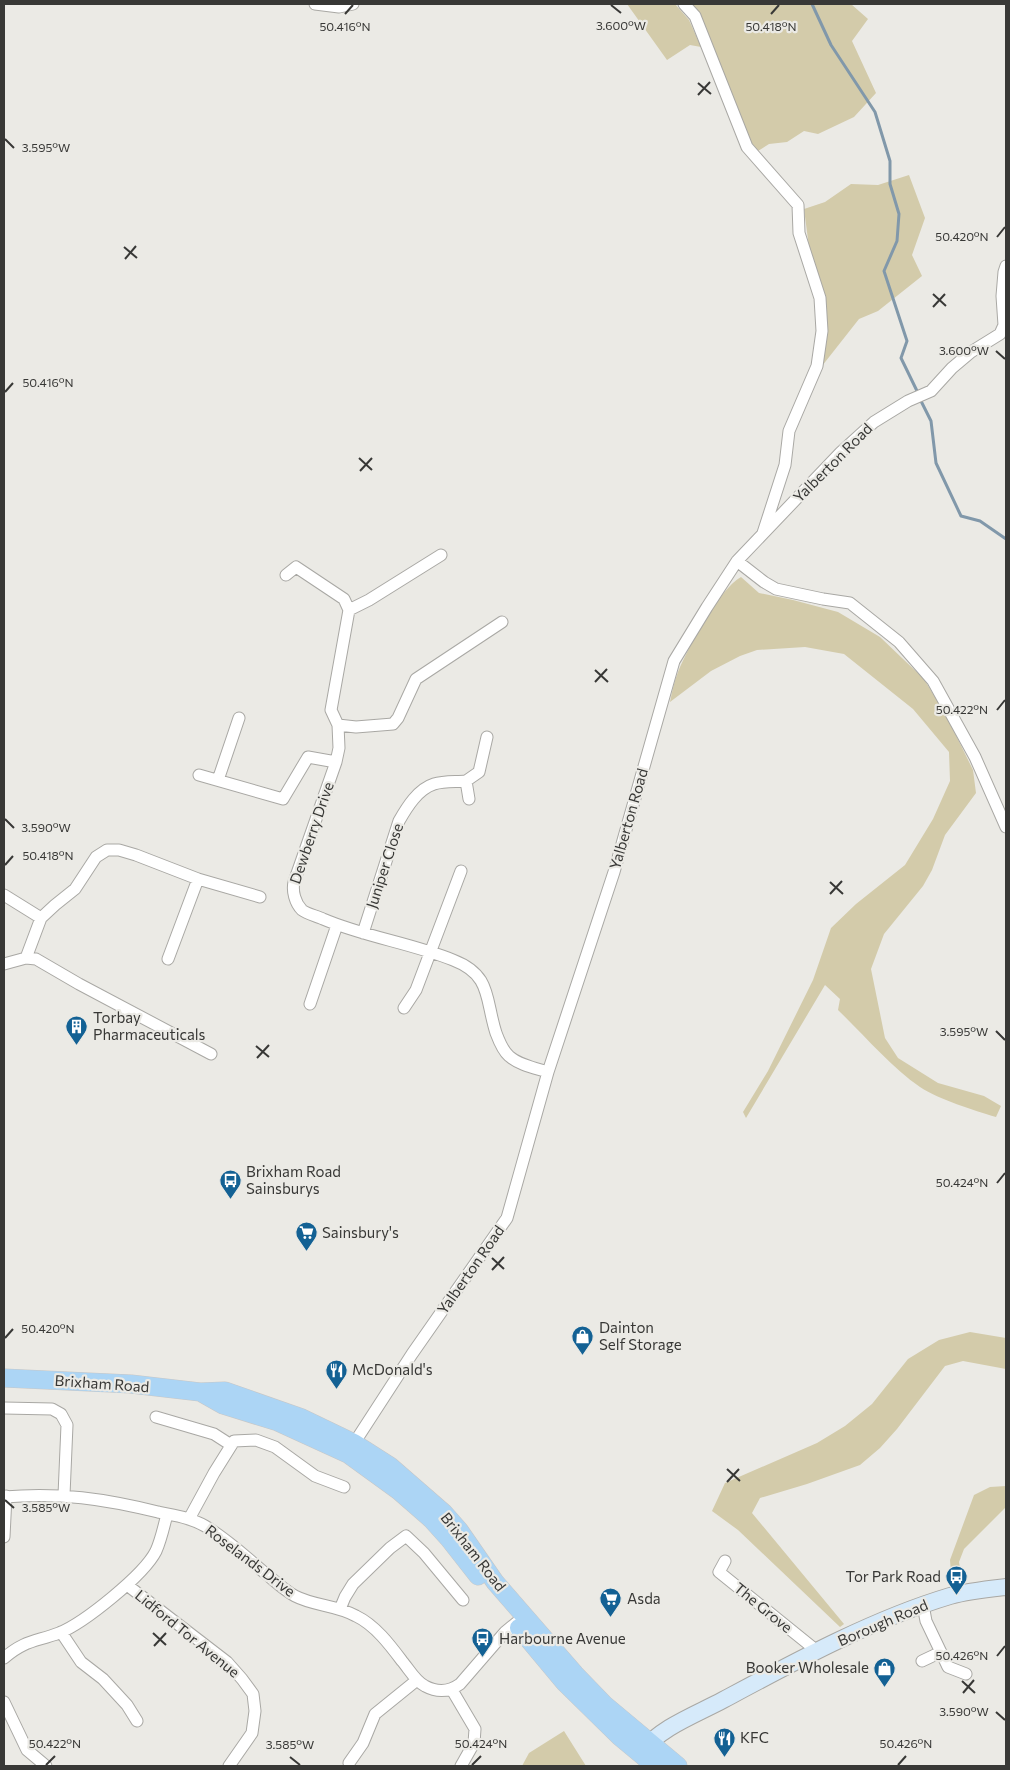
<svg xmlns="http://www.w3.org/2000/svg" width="1010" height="1770" font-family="Commissioner,sans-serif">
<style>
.green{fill:#d3cbaa}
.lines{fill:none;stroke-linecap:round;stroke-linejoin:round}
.stream{stroke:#8198aa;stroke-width:3}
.minor-casing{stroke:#a9a8a4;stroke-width:13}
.secondary-casing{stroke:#a9a8a4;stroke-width:18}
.primary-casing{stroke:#c7c7c7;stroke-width:19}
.minor{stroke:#fff;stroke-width:11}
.secondary{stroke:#d6eafa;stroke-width:16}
.primary{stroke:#acd5f5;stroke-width:18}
.ticks{fill:none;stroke:#383836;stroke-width:2}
.labels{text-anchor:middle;stroke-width:4.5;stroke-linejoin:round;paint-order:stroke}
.street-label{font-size:15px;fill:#383836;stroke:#ebeae5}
.poi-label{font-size:15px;fill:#383836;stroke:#ebeae5;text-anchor:start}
.ticks-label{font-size:12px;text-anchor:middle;fill:#383836;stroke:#ebeae5;stroke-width:4.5;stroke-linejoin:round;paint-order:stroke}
</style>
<rect width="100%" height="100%" fill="#ebeae5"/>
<path class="green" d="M627,4H675L689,20L701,47L690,45L667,60Z
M691,4H851L868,19L852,41L876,93L854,117L818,134L804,131L787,142L769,144L758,151L750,141L700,15Z
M909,175L925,218L912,255L922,276L878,311L859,319L822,366L827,332L825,296L809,247L804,209L825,202L851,184L878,185Z
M741,577L759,593L793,600L838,612L880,637L924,679L947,717L973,770L976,793L945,835L932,870L923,886L884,934L871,969L885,1038L898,1058L938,1083L984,1096L1001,1106L996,1117C973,1110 940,1100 920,1087C891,1067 864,1035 838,1010L840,999L825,985L746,1118L743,1112L768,1071L813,980L831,928L856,904L905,865L933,819L950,781L949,752L913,709L844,654L805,647L757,650L740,656L711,671L670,702C672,692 674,682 678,672C688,648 719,589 741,577Z
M970,1332L1006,1338V1369L963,1361L945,1366L897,1429L880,1448L860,1465L807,1484L760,1498L752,1513L844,1624L840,1627L738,1530L712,1511L725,1483L817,1443L845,1426L872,1404L908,1359L939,1340Z
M1006,1486V1507L964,1549L959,1562L962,1580L952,1584L950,1560L974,1495L990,1487Z
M564,1731L586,1766H522L529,1753Z"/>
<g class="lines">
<path class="stream" d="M812,4L831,45L875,112L890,161V184L899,214L897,241L884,271L907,341L901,358L918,393
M920,399L931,421L936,463L961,516L980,521L1006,539"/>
<defs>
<path id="minor" d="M315,4L339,7L353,4
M684,4L695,16L747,147L798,205L799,233L820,298L822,331L817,366L789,431L785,465L763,533
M737,561L764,582L776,589L823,599L850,603L899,642L933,681L975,757L1006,827
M286,575L296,567L344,599L349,610L331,710L338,725L339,748L336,762L294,882C292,891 295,903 302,910C307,914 317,916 323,919C365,937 411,943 453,960C492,975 485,999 496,1033C499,1041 503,1051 509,1056C519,1065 535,1068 548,1072
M349,610L369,600L441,555
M338,725L356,727L393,724L398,718L416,679L502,622
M199,775L283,799L308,757L336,762
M218,780L239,718
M466,781L479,772L487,737
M4,895L41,918
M363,933L399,821C407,807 418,789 434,784C444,781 456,782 466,781L469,799
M26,958L41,918L55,905L75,889L96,857L107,850H119L136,855L198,879L260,897
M168,959L198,879
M4,964L26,958L36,959L79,984L211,1054
M310,1004L337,925
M404,1008L416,990L461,871
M4,1408L52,1409L61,1414L67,1425L64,1495
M156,1417L214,1434L231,1445
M351,1448L412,1354L507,1218L548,1072L614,872L674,661L707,607L737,561L841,452L874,422L908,401L931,391L952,368L971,352L1000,334L1004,325L1002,296L1004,272L1006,266
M4,1497C59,1492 105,1499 158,1512C174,1515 191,1518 205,1526C227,1539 246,1557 265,1573C275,1581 284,1590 295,1596C314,1606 337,1605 356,1616C375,1625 390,1645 402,1661C409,1669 415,1681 425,1686C438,1693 449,1692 460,1684L505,1632L521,1619
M189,1519L214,1473L234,1441L256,1440L275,1447L315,1476L344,1487
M4,1537L6,1496
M725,1561L719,1572L817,1651
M127,1585L227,1662L242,1679L253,1694L255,1711L252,1733L229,1766
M923,1605L926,1621L948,1667L966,1674
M340,1609L345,1597L353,1584L390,1548L406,1536L424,1553L463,1600
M61,1632L81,1662L103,1679L127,1705L137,1721
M4,1658C25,1640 35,1642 59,1633C84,1623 144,1575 156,1551C161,1540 164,1526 167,1514
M922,1661L941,1652
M452,1690L475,1729L474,1743L461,1766
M4,1702L27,1750L46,1766
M349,1763L363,1743L375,1714L417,1680"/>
<path id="secondary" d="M641,1752C661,1727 695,1715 723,1700C794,1662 873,1619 950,1596C968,1591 988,1589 1006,1587"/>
<path id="primary" d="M4,1378L131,1384L200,1392L225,1391L302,1418L354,1443L390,1466L444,1513L459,1530L495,1582L575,1674L605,1705L678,1766
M200,1392L223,1405L278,1422L348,1454L399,1491L431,1519L449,1539L478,1576
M519,1628L564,1682L620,1737L655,1766"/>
</defs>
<use href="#minor" class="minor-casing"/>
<use href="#secondary" class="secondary-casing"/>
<use href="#primary" class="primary-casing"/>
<use href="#minor" class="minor"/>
<use href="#secondary" class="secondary"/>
<use href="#primary" class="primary"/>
</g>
<path class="ticks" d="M611,5L621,13M345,14L353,5M771,14L779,5M698,83L711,94M698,95L710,82M5,139L14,148M997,237L1005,227M124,247L137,258M125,259L136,246M933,294L946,306M933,307L945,294M996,351L1005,359M5,392L13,383M359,458L372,470M360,471L372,458M595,670L608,682M595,682L607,669M997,710L1005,700M5,819L14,828M5,865L13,856M830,882L843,894M830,894L842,881M996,1031L1005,1040M256,1046L269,1057M257,1058L269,1045M997,1183L1005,1173M492,1258L504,1269M492,1270L504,1257M5,1338L13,1329M727,1469L740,1481M727,1482L739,1469M5,1500L14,1508M153,1633L166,1645M154,1646L166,1633M997,1656L1005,1646M962,1681L975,1693M963,1693L974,1680M996,1712L1005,1720M290,1757L300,1765M46,1765L55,1756M472,1765L481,1756M898,1765L906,1756"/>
<defs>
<symbol id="building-pin" viewBox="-11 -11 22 30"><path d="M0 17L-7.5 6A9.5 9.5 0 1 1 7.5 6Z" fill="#136194" stroke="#ebeae5"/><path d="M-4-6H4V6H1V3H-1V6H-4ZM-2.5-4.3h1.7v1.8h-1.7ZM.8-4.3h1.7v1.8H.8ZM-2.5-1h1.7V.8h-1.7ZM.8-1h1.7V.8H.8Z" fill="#fff"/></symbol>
<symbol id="bus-pin" viewBox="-11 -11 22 30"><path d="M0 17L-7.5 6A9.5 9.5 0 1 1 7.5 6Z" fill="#136194" stroke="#ebeae5"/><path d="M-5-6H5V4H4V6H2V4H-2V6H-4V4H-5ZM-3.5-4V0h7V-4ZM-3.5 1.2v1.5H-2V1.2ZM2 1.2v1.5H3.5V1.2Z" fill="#fff"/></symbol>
<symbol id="supermarket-pin" viewBox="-11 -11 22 30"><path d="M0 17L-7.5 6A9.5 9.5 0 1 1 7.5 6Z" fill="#136194" stroke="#ebeae5"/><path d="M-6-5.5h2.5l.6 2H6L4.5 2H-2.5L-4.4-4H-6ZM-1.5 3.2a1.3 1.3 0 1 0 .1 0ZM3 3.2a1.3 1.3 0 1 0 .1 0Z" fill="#fff"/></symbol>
<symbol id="shop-pin" viewBox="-11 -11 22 30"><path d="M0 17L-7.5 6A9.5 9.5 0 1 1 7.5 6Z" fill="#136194" stroke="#ebeae5"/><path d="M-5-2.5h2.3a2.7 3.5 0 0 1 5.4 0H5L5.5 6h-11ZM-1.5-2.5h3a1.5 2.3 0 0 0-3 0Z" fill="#fff"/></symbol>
<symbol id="restaurant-pin" viewBox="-11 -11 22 30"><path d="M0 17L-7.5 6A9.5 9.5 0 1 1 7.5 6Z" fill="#136194" stroke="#ebeae5"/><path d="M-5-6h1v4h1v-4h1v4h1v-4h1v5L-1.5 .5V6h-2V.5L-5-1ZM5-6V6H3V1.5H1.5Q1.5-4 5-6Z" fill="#fff"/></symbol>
</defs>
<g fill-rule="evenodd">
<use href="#building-pin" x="64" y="1014" width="25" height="34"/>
<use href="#bus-pin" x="218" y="1168" width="25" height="34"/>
<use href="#supermarket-pin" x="294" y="1220" width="25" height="34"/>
<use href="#shop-pin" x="570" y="1324" width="25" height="34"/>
<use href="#restaurant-pin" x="324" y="1358" width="25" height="34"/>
<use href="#bus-pin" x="944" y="1564" width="25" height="34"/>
<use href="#supermarket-pin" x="598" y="1586" width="25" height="34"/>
<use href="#bus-pin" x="470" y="1626" width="25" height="34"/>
<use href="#shop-pin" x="872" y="1656" width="25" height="34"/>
<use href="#restaurant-pin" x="712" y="1726" width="25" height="34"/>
</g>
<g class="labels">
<g class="street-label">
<text transform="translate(833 463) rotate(-45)" y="5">Yalberton Road</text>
<text transform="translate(629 819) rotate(-74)" y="5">Yalberton Road</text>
<text transform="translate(312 833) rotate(-71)" y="5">Dewberry Drive</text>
<text transform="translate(385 866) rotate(-72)" y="5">Juniper Close</text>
<text transform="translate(471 1270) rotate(-55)" y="5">Yalberton Road</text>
<text transform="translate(102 1384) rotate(4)" y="5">Brixham Road</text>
<text transform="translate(473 1552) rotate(52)" y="5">Brixham Road</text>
<text transform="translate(250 1561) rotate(37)" y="5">Roselands Drive</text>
<text transform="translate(763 1608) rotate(39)" y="5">The Grove</text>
<text transform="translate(883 1623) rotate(-23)" y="5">Borough Road</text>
<text transform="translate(187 1634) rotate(39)" y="5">Lidford Tor Avenue</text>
</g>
<g class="poi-label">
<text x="93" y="1023">Torbay<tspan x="93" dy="17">Pharmaceuticals</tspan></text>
<text x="246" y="1177">Brixham Road<tspan x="246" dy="17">Sainsburys</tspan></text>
<text x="322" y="1238">Sainsbury's</text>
<text x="599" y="1333">Dainton<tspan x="599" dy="17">Self Storage</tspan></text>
<text x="352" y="1375">McDonald's</text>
<text x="941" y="1582" text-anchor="end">Tor Park Road</text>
<text x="627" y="1604">Asda</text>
<text x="499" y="1644">Harbourne Avenue</text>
<text x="869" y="1673" text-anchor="end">Booker Wholesale</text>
<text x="740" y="1743">KFC</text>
</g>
</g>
<g class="ticks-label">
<text x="621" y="30">3.600°W</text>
<text x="345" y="31">50.416°N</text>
<text x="771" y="31">50.418°N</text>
<text x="46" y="152">3.595°W</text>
<text x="962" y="241">50.420°N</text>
<text x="964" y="355">3.600°W</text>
<text x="48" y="387">50.416°N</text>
<text x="962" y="714">50.422°N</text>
<text x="46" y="832">3.590°W</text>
<text x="48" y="860">50.418°N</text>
<text x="964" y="1036">3.595°W</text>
<text x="962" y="1187">50.424°N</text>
<text x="48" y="1333">50.420°N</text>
<text x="46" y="1512">3.585°W</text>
<text x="962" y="1660">50.426°N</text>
<text x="964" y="1716">3.590°W</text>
<text x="55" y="1748">50.422°N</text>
<text x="481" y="1748">50.424°N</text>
<text x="906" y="1748">50.426°N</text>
<text x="290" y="1749">3.585°W</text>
</g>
<rect width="1010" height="1770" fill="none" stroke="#383836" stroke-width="10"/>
</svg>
